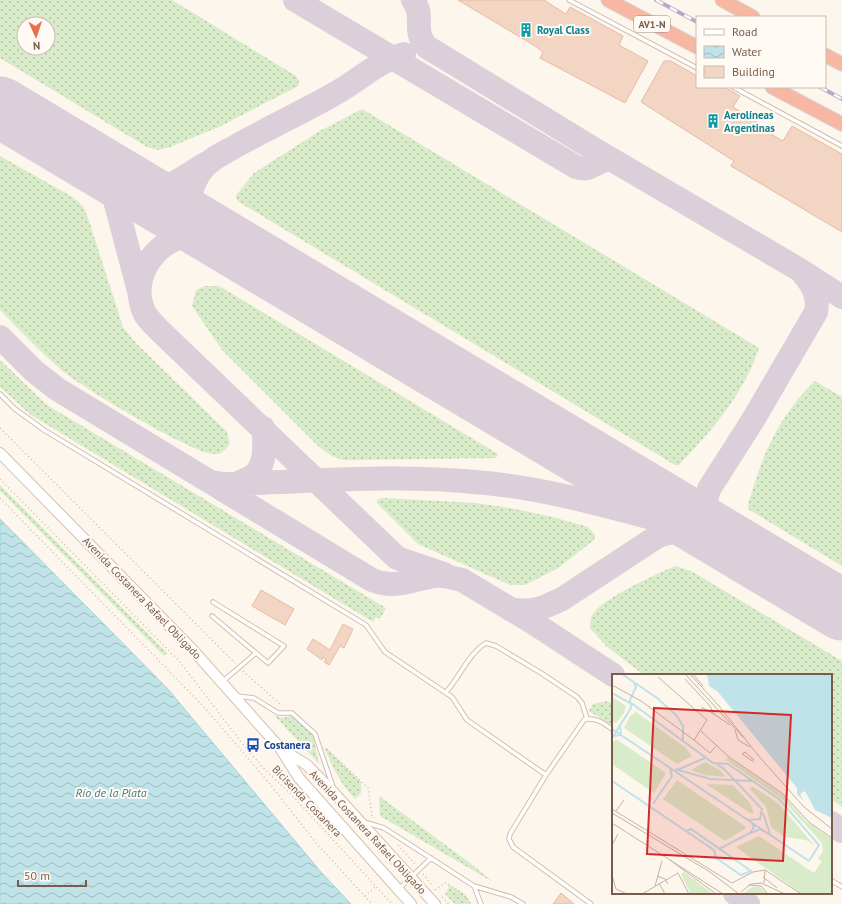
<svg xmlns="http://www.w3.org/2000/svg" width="842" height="904" font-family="'PT Sans',sans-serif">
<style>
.grass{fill:url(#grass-dots);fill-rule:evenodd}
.water{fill:url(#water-waves);stroke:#a5d3da}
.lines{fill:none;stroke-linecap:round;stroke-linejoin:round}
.taxiway{stroke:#dbcfda;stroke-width:24}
.runway{stroke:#dbcfda;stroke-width:61}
.building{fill:#f3d5c3;stroke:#e6bba3}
.lane-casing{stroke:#d1beb0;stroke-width:5.5}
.secondary-casing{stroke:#d6c0b0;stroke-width:12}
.highway-casing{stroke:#dad1cd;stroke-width:15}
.path{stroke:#d9b8a5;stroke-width:1.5;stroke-dasharray:1 3;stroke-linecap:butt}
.lane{stroke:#fff;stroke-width:3.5}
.secondary{stroke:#fff;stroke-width:10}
.highway{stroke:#f7b7a3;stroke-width:13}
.rail-casing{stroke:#b9a8c9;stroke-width:4}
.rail{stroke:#fffaf3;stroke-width:2.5;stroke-dasharray:8;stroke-linecap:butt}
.labels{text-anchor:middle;stroke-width:4;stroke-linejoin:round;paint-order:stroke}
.shield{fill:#fffaf3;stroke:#a28b7f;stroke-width:1}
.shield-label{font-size:10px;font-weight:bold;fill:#7a5c4d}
.culture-label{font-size:11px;font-weight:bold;fill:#0d838f;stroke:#fffaf3;text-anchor:start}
.street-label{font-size:11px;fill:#7a5c4d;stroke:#fffaf3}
.transit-label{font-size:11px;font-weight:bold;fill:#164399;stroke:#fffaf3;text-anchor:start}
.water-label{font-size:12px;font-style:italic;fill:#437c86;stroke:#fffaf3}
.inset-river{fill:none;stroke:#bfe3e8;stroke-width:2}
.inset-road{fill:none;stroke:#c5b3a7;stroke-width:1}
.view{fill:#d62828;fill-opacity:0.15;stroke:#d62828;stroke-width:2}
.inset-edge{fill:none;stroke:#7a5c4d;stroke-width:2}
</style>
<defs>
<pattern id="grass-dots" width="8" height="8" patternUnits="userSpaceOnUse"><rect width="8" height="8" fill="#d8ecc9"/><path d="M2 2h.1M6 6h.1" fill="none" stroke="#b4c2a5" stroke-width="1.8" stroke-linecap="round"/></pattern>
<pattern id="water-waves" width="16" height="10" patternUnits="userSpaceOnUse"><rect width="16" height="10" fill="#bfe3e8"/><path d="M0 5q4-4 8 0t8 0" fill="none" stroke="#a0bbbe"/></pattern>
</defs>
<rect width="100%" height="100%" fill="#fdf6ec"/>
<path class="grass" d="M0,0H172L296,76L299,81L298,86L221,126L170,147L158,150L147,147L0,58ZM24,24H48V48H24Z
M362,109L759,348C743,395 713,429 679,465H675L239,202L236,198L237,194L254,173L318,132Z
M0,156L71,196L83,206L89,221L123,327L136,343L227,432L230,444C226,449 222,454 216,454C197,457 82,387 64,372C41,353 21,331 0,310Z
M205,286H219L229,292L498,454L496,458L343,460L330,455L318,446L222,350L192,306L196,290Z
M0,360L47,405L386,608L380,619L376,617L373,622L31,415L0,387Z
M815,381L842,397V566L748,509C748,501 752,493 754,485C766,446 785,409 815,381Z
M0,485L167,653L164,656L0,491Z
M384,498L476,503L510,508L553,517L588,527L595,535L594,540L558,568L525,585H510L418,544L377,503L378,499Z
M675,566L691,571L842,661V807L831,799V675H644L606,646L590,628C591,624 590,619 592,615C601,599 657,574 675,566Z
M606,701L613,703V726L589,711L593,704Z
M274,715L281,718L292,716L313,735L319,764Z
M324,746L361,782V793L355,799C340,783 332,767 324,746Z
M379,796L470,863L493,882L380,816Z
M449,885L464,894L471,904H455L445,894L449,889L448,886Z"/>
<path class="water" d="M0,519L167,688L321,872L351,904H0Z"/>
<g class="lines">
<path class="taxiway" d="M295,0L576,167C588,172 598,162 609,158
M413,0C426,17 411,30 427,47L597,151L800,270L842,297
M91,161L105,174L112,189L139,291
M124,182C134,185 144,191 154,189C173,187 191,172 207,163
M204,229C188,208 186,193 201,171C209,159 224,153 236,146C268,128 303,112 336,93C358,81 378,61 404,54
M230,245C216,239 202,234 186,236C151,243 129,282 145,314C149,320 154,325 159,330L397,558L444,574
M0,337L34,371L57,389L372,580C396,590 411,579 435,576C444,575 454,578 462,580L532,622L613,675
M211,482L224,484C307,482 392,474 475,482C551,488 624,511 697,530
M236,484C242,481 252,478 256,473C266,463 265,441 263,428
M723,538C706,521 701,514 709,489L753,420L816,312C819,296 813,285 803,274
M510,609C533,613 541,609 562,599L658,536L676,531L689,530
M831,823L842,831
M735,893L748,904"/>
<path class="runway" d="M0,107L842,610"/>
</g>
<path class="building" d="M458,0H544L566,14L570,7L623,36L619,45L648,61L625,103L540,58L543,52L535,46Z
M664,61H671L697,76V87H724L740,96L733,107L758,123L757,126L783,141L792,126L842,154V232L731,166L734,161L641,102Z
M261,590L294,609L285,625L252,606Z
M343,624L353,629L344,648L340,646L329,665L324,662L326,659L323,657L322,660L307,649L313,639L330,650Z
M561,893L574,904H553Z"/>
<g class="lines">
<defs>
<path id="lane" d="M569,0L697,68
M733,87L842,146
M0,394L15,409L44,430L366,625L385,652L452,697L467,720L546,775
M212,616L268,663L284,646L213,602
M222,682L256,653
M446,692C460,677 468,654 486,643L496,646L541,673L577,697L582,703L587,719
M237,696L254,698L278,713H292L315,734L333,787
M364,822L384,828L474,886L481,904
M831,880L842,887
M474,886L511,897L523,904
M399,889L431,858
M591,904L513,847L509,839L510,834L546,775L584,720C595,716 605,724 613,730"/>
<path id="secondary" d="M0,453L193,650L280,748L299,778L411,904
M283,750L307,765L335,794L435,904"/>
<path id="highway" d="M608,0L697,47
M722,0L753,17
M825,55L842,64
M772,87L842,124"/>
</defs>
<use href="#lane" class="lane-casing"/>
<use href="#secondary" class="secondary-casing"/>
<use href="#highway" class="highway-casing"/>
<path class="path" d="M0,428L235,663
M0,479L180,662L242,743L266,771L291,794L392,904
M0,498L206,709L269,783L317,844L372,904
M243,671L282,706
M327,749L368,788L372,816L375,818
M398,845L416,865
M423,874L432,885
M435,890L445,883C455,887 465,894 471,904
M365,896L376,886
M442,897L449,904"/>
<use href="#lane" class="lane"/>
<use href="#secondary" class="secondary"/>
<use href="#highway" class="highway"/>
<defs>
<path id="rail" d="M656,0L697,22
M820,87L842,99"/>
</defs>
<use href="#rail" class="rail-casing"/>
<use href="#rail" class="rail"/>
</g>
<defs>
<symbol id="building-bare" viewBox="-9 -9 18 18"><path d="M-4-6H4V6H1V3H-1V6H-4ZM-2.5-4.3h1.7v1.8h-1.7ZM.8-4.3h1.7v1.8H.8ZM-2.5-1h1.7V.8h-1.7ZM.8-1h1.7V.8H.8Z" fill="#0f9aa8" stroke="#fffaf3" stroke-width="2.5" paint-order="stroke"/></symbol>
<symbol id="bus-bare" viewBox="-9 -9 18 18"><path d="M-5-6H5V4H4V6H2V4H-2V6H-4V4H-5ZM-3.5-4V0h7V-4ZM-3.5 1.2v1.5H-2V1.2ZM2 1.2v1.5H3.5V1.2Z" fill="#1a4fb4" stroke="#fffaf3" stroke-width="2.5" paint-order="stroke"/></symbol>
</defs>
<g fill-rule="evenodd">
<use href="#building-bare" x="516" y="20" width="20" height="20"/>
<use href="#building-bare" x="703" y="111" width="20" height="20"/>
<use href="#bus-bare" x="243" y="735" width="20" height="20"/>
</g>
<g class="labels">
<rect class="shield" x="634" y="16" width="36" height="16" rx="3"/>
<g class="shield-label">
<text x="652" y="28">AV1-N</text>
</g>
<g class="culture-label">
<text x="537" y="34">Royal Class</text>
<text x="724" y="119">Aerolíneas<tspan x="724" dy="13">Argentinas</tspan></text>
</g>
<g class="street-label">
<text transform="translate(142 598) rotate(46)" y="4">Avenida Costanera Rafael Obligado</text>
<text transform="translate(307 801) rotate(46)" y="4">Bicisenda Costanera</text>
<text transform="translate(368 832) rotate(47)" y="4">Avenida Costanera Rafael Obligado</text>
</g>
<g class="transit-label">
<text x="264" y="749">Costanera</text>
</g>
<g class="water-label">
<text x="111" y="797">Río de la Plata</text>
</g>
</g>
<g transform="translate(612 674)">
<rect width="220" height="220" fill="#fdf6ec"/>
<path d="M0,23L14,32L12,39L4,49L0,46ZM24,38L74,74L80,82L65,90L12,54L18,42ZM4,65L54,99L42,119L0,90V69ZM116,83L170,120L195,148L220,165V220H190L124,173L147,162L202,199L210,187L206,185L211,177L210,169L170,125L114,86ZM93,88L108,96L114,103L93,101L79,96ZM65,106L134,153V154L113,167L51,125ZM94,110L121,111L138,129L142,139H138ZM140,112L166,129L202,171L194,166L173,163L159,153L154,133L138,115Z" fill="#d8ecc9"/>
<path d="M72,198L101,220H79L69,200ZM140,213H148L155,220H131Z" fill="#d8ecc9"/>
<path d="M95,0H220V144L203,136L193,117L188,120L192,127L185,120V114L106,18L97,12Z" fill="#bfe3e8"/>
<path class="inset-river" d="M10,0L45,24L64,41L71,52V68M0,19L22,31L101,89L116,90L167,125L207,171L197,187M0,55L197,187M2,62L9,61L8,52M0,64L19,34L18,26L24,13L22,9M105,91L111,94L150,135L148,145L136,146M63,95L98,105L140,107M65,96L93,84M0,107L102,176L104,184L129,201L139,197L79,155L74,157M41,130L60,102L58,94M151,139L158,160M139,159L148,155L152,157M107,175L138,159L142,153L140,149"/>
<path class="inset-road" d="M73,0L131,63M78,0L107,32L145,80L192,133L220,155M81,0L91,12M73,5L98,32L102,40L118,51M0,11L29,27L82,66L95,46L46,3M89,33L102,40M123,56L126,66L138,73M89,57L117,83L170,119L198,149L220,164M82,66L98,79L105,71M133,78L130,80L142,88M133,78L142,86M0,135L120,209L141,198L153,196L189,220M4,137L12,126M0,139L98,198L127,220M0,149L111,220M0,171L6,160M58,186L104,220M0,201L4,215L15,220M45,202L53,205L56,210M151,203L165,214M47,209L53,220M152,209L153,196M136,211L149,212L156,220M43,212L50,187M129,218L139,210L149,209L173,220M30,220L66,199L77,220"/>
<path class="view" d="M42,34L179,41L171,187L35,180Z"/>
<rect width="220" height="220" class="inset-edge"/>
</g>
<rect x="696" y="16" width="130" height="72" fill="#fffaf3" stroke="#cabbb1"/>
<rect x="704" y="29" width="20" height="6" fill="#ffffff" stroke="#cabbb1"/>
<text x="732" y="36" font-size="12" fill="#7a5c4d">Road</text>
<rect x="704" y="46" width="20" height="12" fill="url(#water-waves)" stroke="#cabbb1"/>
<text x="732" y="56" font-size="12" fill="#7a5c4d">Water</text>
<rect x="704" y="66" width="20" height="12" fill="#f3d5c3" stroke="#cabbb1"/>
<text x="732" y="76" font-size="12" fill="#7a5c4d">Building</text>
<g transform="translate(36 36) rotate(177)"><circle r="19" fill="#fffaf3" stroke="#cabbb1"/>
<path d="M0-3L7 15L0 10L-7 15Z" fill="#e76f51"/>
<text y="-6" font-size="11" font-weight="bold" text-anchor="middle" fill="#7a5c4d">N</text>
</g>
<path d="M18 880v6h68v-6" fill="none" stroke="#7a5c4d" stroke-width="2"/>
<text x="24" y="880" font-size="12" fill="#7a5c4d" stroke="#fffaf3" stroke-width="3" paint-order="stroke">50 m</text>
</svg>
